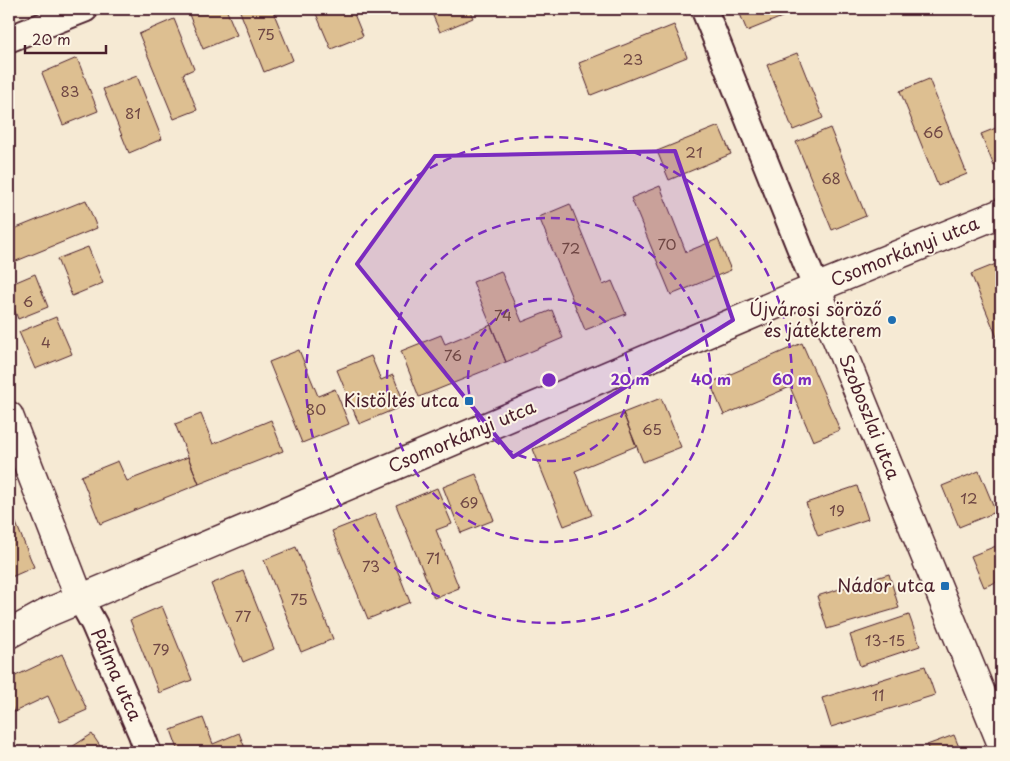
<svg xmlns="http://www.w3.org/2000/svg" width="1010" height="761" font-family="'Playpen Sans',sans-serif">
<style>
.building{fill:#ddbf91;stroke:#4a1f2b}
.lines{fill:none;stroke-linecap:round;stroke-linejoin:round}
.street-casing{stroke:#4a1f2b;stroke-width:29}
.secondary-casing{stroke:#4a1f2b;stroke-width:31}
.street{stroke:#fcf5e5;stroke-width:25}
.secondary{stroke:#fcf5e5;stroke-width:28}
.marked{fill:#7b2cbf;fill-opacity:0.2;stroke:#7b2cbf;stroke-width:4;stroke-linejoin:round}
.ring{fill:none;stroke:#7b2cbf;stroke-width:2.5;stroke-dasharray:9 6}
.poi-dot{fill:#1f6fb2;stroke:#fcf5e5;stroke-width:2}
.labels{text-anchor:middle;stroke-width:4;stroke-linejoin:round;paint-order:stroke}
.number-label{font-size:15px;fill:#6f4744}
.street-label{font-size:18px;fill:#4a1f2b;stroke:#fcf5e5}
.poi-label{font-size:18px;fill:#4a1f2b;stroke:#fcf5e5;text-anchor:end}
.centre{fill:#7b2cbf;stroke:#fcf5e5;stroke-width:2.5}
.ring-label{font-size:15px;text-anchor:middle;font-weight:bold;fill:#7b2cbf;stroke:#fcf5e5;stroke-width:4;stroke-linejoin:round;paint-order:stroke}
</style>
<rect width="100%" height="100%" fill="#f6ead4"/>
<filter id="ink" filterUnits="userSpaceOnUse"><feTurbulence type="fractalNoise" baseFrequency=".02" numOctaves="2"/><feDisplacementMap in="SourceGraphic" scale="10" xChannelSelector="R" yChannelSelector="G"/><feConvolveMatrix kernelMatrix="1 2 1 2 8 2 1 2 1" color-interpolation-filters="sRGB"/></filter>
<g filter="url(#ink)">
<path class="building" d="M197,9H226L237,35L203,49L188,12Z
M239,9H272L293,60L264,72Z
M314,9H352L363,36L331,49Z
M430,9H469L473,18L440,32Z
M738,9H791L792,13L747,31Z
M174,19L194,69L183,74L197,110L174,119L139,34Z
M674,25L687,57L591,95L579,63Z
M797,53L823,118L793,130L767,65Z
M77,58L98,111L63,125L42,73Z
M137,76L162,139L129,153L103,89Z
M929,79L967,174L938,186L900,91Z
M719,126L731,154L669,180L657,151Z
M1001,126V163L994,166L981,134Z
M830,128L866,216L832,230L796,142Z
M660,186L686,252L718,239L731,270L671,295L631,198Z
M86,200L97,228L9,264V231Z
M570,204L603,285L612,281L626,314L585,330L539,217Z
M88,247L103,283L72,296L57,259Z
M1001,262V347L971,274Z
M501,271L522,322L552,310L563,338L506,362L473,282Z
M35,274L48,307L18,319L9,296V285Z
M56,317L72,354L35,369L19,332Z
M491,325L506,362L419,397L401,351L441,335L445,344Z
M802,343L840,430L813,441L790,387L724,415L710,383Z
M299,350L318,396L335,389L349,424L302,443L269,362Z
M371,356L381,380L393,375L405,405L359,424L337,370Z
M661,398L681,447L643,462L623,413Z
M623,413L636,446L575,471L592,515L564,526L533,449Z
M201,414L213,444L271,420L283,451L199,484L175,424Z
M188,457L199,484L100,524L81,476L118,461L127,481Z
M979,471L996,512L959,527L942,486Z
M476,474L494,520L461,533L443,487Z
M857,486L868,519L818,536L806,503Z
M437,488L452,524L436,530L459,588L434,598L396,505Z
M9,506L34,567L9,578Z
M375,514L410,602L368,619L332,531Z
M1001,544V580L984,587L971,556Z
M296,547L333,639L301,652L264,560Z
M243,571L274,649L243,662L211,584Z
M889,574L899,608L827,629L817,596Z
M162,606L192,680L159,693L130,620Z
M909,615L920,646L860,666L850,635Z
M62,654L87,710L60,722L48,696L14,712L9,701V679Z
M925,666L935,695L831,727L822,698Z
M203,718L213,744L239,733L245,748L234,752H179L171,730Z
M92,734L104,752H64Z
M954,735L961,752H929L927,745Z"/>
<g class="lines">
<defs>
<path id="street" d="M704,9L816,288
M9,39L85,9
M80,599L94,624L141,733L148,752"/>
<path id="secondary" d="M816,288L1001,742
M9,416L80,599
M9,634L49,612L80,599L791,298L1001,213"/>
</defs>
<use href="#street" class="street-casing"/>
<use href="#secondary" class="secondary-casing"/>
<use href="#street" class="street"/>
<use href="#secondary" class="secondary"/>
</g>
</g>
<path class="marked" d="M675,151L733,320L513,457L357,264L435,156Z"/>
<g class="ring">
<circle cx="549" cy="380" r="81"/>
<circle cx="549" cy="380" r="162"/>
<circle cx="549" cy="380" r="243"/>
</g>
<g class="poi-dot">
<circle cx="892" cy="320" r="5"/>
<rect x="464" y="396" width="10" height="10" rx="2.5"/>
<rect x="940" y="581" width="10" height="10" rx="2.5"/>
</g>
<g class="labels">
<g class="number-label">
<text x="266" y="40">75</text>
<text x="633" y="65">23</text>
<text x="70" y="97">83</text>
<text x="133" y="119">81</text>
<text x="933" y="138">66</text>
<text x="694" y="158">21</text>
<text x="831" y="184">68</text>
<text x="667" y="250">70</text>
<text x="571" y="254">72</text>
<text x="28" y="307">6</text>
<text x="503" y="321">74</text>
<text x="46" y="348">4</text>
<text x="453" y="361">76</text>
<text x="316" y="415">80</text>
<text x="652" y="435">65</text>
<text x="969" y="504">12</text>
<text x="469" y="508">69</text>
<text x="837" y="516">19</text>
<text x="433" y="564">71</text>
<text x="371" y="572">73</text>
<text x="299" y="605">75</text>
<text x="243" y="622">77</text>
<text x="885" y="646">13-15</text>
<text x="161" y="655">79</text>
<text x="878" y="701">11</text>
</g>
<g class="street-label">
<text transform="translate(905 252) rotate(-22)" y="6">Csomorkányi utca</text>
<text transform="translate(869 417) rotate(68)" y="6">Szoboszlai utca</text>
<text transform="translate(462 437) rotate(-23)" y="6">Csomorkányi utca</text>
<text transform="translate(116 675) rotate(66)" y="6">Pálma utca</text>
</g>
<g class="poi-label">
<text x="882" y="316">Újvárosi söröző<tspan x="882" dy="21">és játékterem</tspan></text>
<text x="459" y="407">Kistöltés utca</text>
<text x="935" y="592">Nádor utca</text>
</g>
</g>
<circle cx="549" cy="380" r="8" class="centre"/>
<g class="ring-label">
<text x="630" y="385">20 m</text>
<text x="711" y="385">40 m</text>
<text x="792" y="385">60 m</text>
</g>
<rect width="1010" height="761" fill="none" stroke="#fcf5e5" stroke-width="30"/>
<rect x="15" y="15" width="980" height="731" fill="none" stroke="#4a1f2b" stroke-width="2" filter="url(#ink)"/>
<path d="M25 45v8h81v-8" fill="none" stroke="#4a1f2b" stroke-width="2.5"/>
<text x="32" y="45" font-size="15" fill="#4a1f2b" stroke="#fcf5e5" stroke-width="4" paint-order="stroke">20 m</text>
</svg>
